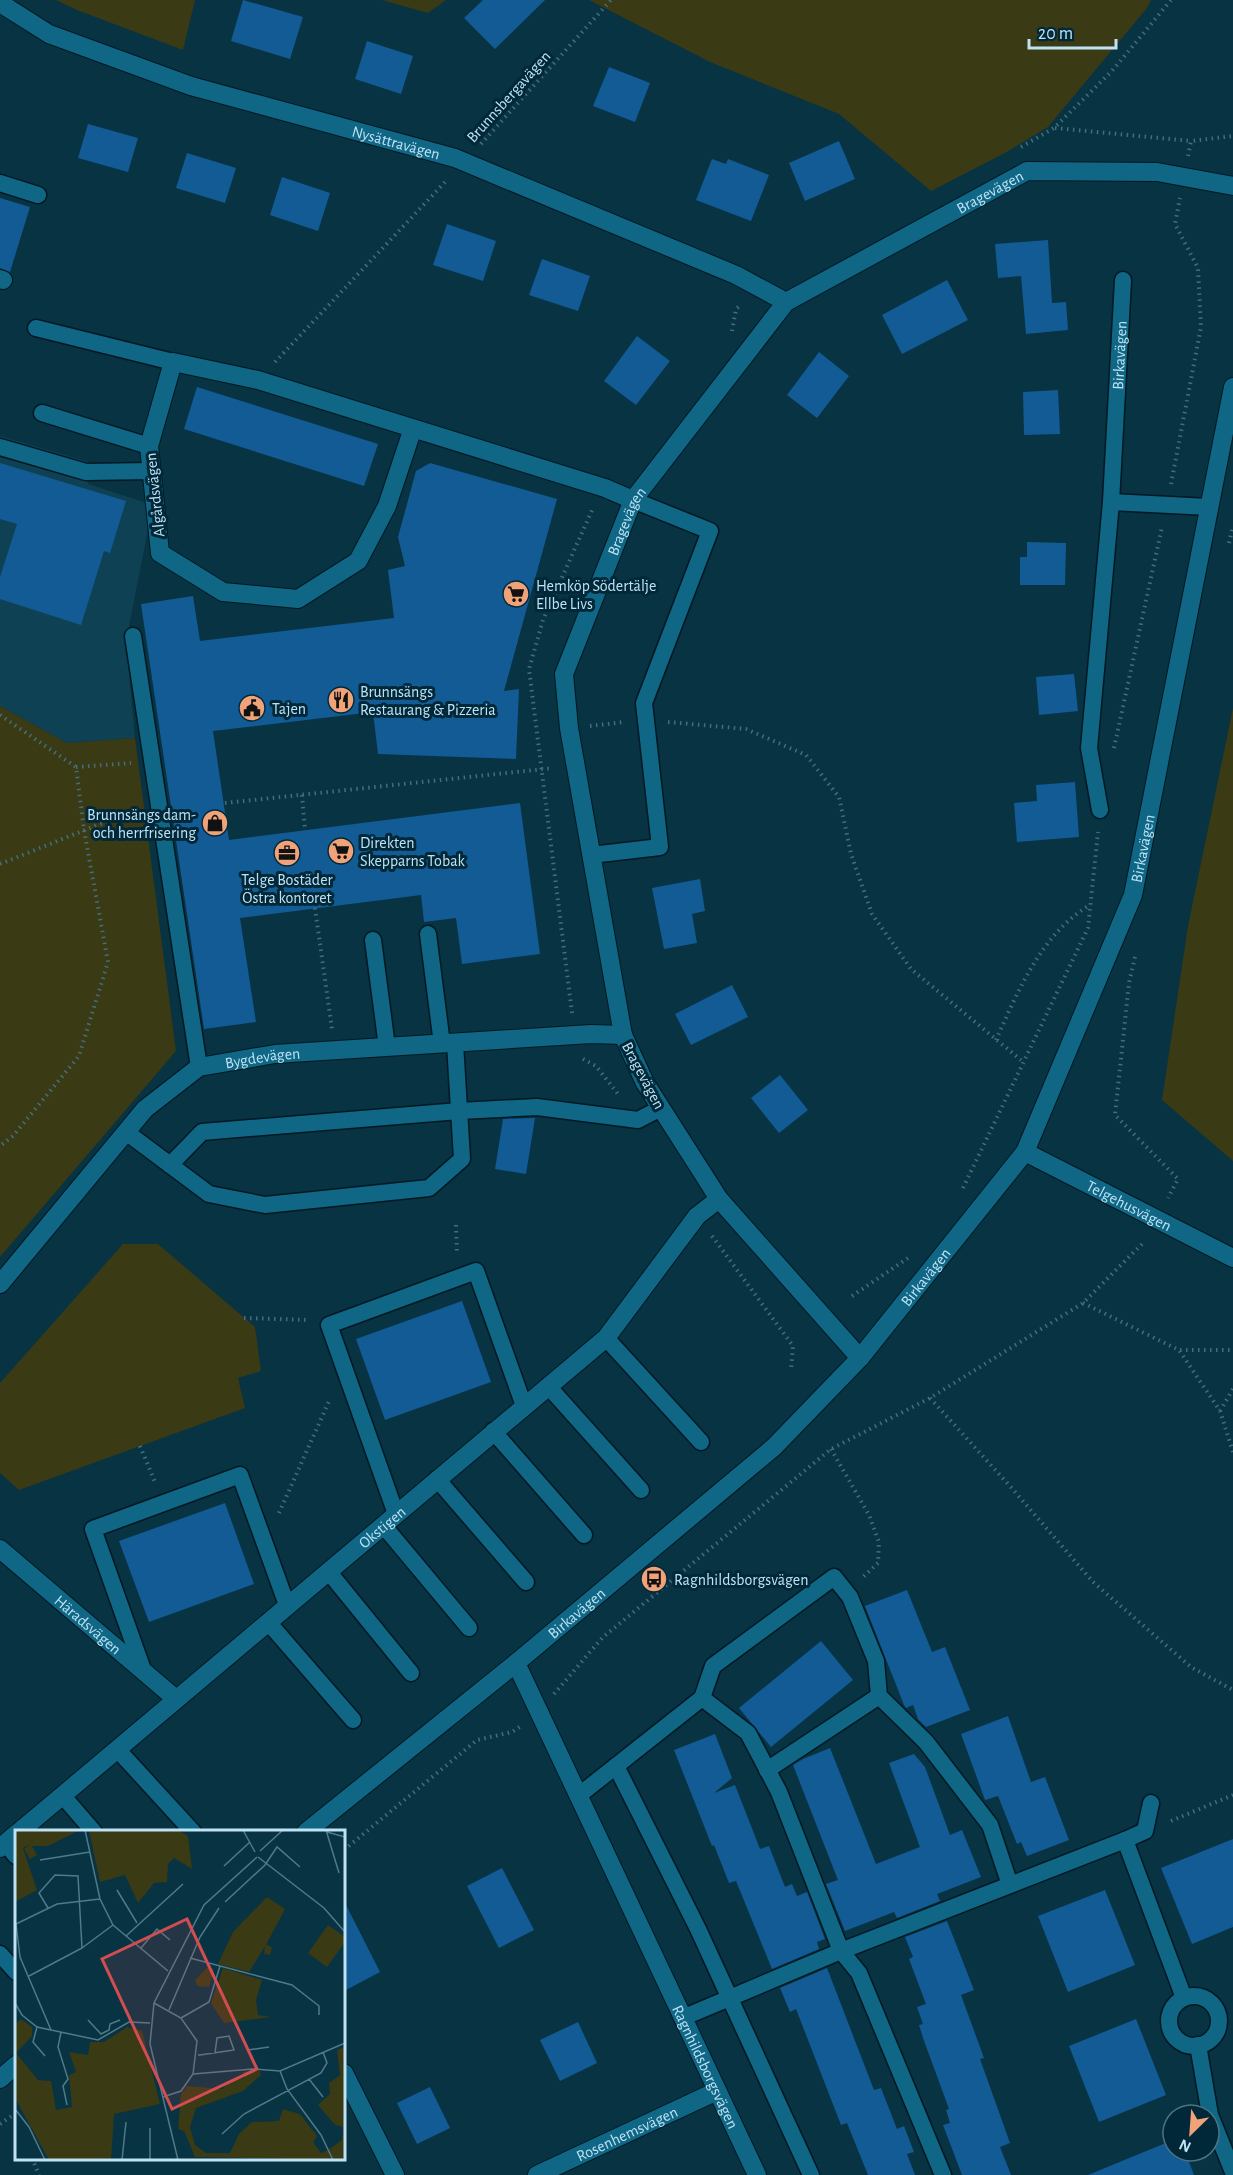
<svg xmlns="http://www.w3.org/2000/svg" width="1233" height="2175" font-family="'Alegreya Sans',sans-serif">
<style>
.built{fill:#0f4154}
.green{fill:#3a3a15}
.building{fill:#135b95}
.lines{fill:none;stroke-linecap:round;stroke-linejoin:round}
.lane-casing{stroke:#021923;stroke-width:19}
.street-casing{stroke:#021923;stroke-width:20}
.secondary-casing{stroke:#021923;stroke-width:20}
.path{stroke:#446e7e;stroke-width:4;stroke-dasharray:1.5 4.5;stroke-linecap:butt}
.lane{stroke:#0f6785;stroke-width:16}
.street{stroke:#0f6785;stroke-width:18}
.secondary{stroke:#0f6785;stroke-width:18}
.labels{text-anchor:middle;stroke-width:6;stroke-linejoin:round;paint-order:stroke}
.street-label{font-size:16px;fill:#bfe3f5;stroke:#002838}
.poi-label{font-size:16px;fill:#bfe3f5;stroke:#002838;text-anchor:start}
.inset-road{fill:none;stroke:#51798a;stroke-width:1.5}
.view{fill:#d14d51;fill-opacity:0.15;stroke:#d14d51;stroke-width:3}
.inset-edge{fill:none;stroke:#bfe3f5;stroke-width:3}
</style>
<rect width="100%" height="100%" fill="#073343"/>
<path class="built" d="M0,436L92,463L88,484L150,504L147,534L126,642L135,738L67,743L0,706Z"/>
<path class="green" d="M56,0H195L183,50L77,10Z
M382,0H446L428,13Z
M589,0H1151L1147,8L1048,127L1005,153L931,191L839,114L710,62Z
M0,706L67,743L135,738L176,1051L0,1257Z
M1233,708V1161L1162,1100L1188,926Z
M123,1244H158L255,1327L261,1371L238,1378L245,1408L19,1490L0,1473V1383Z"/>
<path class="building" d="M243,0L303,17L290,59L231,41Z
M483,0H545L495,49L464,18Z
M367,41L413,56L401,94L355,79Z
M609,67L650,83L635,122L593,106Z
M88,124L138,138L128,172L78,158Z
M839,141L855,179L805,201L789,163Z
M187,153L236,168L225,203L176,188Z
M712,159L726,164L728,159L769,175L751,221L696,200Z
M282,177L330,193L318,231L270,215Z
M0,198L30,207L10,272L0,268Z
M447,224L496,241L483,281L433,265Z
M1048,240L1052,303L1066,302L1068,330L1026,334L1021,276L998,278L995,244Z
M542,259L590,276L578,311L529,295Z
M947,280L968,320L902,354L882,315Z
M637,336L670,361L636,405L604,381Z
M819,352L849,376L817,418L787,395Z
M197,387L378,444L364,486L184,429Z
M1058,390L1060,434L1024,435L1023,392Z
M0,463L126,501L110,553L104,551L81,625L0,599V577L17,524L0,519Z
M430,463L557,499L504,691L519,689L516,759L378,754L373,712L213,731L229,840L520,803L540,954L462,964L456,918L424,922L421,895L240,918L256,1022L204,1029L141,604L193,596L200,641L394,618L388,570L405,566L398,537L416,471Z
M1027,542L1066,543L1065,585H1020V557H1027Z
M1074,674L1078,711L1039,715L1036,677Z
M1075,782L1079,837L1017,842L1014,803L1037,801L1036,785Z
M700,879L705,911L692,914L697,943L664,949L652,888Z
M732,985L748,1017L691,1045L675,1014Z
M780,1075L808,1110L779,1133L751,1098Z
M535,1118L526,1174L495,1169L503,1119Z
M462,1301L491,1382L385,1420L356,1339Z
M225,1503L254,1584L149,1622L119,1541Z
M907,1590L932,1652L945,1647L970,1710L926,1727L918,1719L913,1705L906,1708L904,1705L865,1606Z
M821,1641L853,1680L771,1747L739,1708Z
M1008,1716L1031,1782L1045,1777L1069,1840L1027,1856L1021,1842L1017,1844L998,1796L985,1800L961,1734Z
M715,1734L732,1778L714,1793L735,1785L760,1849L769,1846L785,1887L792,1884L797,1896L807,1892L825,1939L817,1942L819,1949L772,1969L736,1881L729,1883L714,1845L712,1846L674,1750Z
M830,1748L876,1864L920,1847L889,1763L914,1754L925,1767L950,1835L962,1830L981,1877L937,1894L940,1901L897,1918L894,1912L845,1931L826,1884L838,1880L793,1765L803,1759Z
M1233,1839V1927L1192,1944L1161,1868Z
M502,1868L534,1930L499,1948L467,1886Z
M1105,1890L1135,1965L1068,1992L1038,1916Z
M344,1901L380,1972L344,1991Z
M947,1921L974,1990L961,1995L984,2058L980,2059L1010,2143L1000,2147L1011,2175H962L943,2125L950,2123L946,2110L949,2109L923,2038L919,2025L923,2024L917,2007L926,2004L909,1959L913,1957L905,1937Z
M827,1968L874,2090L881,2088L897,2129L904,2126L914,2152L907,2154L915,2175H868L847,2123L841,2125L796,2009L790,2012L780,1988Z
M1136,2019L1166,2095L1099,2122L1069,2046Z
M578,2022L597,2063L560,2081L540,2040Z
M430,2087L450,2128L417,2144L397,2103Z
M1173,2140V2151H1185L1194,2175H1088Z"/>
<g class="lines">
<defs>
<g id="lane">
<path d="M0,183L38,195"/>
<path d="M36,328L173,362"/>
<path d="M42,413L149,446"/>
<path d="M0,447L86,472L151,471"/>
<path id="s1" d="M1111,502L1123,280"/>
<path d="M133,636L199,1067"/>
<path d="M1100,810L1089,748L1111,502L1209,507"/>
<path d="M591,855L660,847L644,703L710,531L633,500"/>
<path d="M428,934L442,1044"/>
<path d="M373,940L387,1047"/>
<path d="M126,1132L209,1194L265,1205L429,1188L462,1159L455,1043"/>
<path d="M170,1165L202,1132L459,1111L537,1107L638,1120L661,1108"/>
<path d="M606,1338L701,1442"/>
<path d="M548,1386L641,1490"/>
<path d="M493,1431L584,1535"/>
<path d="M437,1479L526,1582"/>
<path d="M396,1514L329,1325L476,1271L524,1406"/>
<path d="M383,1525L469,1628"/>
<path d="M328,1571L411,1673"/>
<path d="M268,1622L353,1720"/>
<path d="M143,1670L93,1529L240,1475L287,1605"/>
<path d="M702,1698L713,1666L834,1577L850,1597L876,1661L879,1696L926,1742L990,1825L1010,1885"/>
<path d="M117,1749L193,1832"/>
<path d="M616,1766L698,1929L811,2175"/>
<path d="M767,1770L879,1696"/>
<path d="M62,1795L94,1832"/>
<path d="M578,1796L702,1698L748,1733L779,1792L841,1951L859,1973L943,2175"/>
<path d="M1125,1840L1184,1998"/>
<path d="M5,1843L16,1856"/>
<path d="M0,1954L16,1972"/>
<circle cx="1194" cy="2021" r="25"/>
<path d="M682,2018L841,1951L1125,1840L1145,1831L1151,1803"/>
<path d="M1198,2045L1210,2115L1233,2172"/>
</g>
<g id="street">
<path id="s2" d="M0,3L49,34L191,86L455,158L736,275L786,302"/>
<path d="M0,279L3,280"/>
<path d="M413,428L387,506L358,561L298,599L223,592L160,553L149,446L173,362L258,380L605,488L633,500"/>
<path id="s3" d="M1025,1152L1233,1258"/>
<path id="s4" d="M0,1284L145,1109L199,1067L275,1054L591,1034L623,1035"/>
<path id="s5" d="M860,1358L719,1199L645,1083L623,1035L569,728L564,674L633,500L786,302L1027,171L1157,172L1233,186"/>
<path id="s6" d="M0,1549L176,1699"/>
<path id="s7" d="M19,1832L606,1338L697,1216L719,1199"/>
<path d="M0,1848L16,1834"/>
<path d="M344,2073L395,2175"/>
<path id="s8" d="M537,2175L717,2091"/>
</g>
<g id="secondary">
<path id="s9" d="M516,1663L757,2175"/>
<path id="s10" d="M306,1832L516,1663L774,1447L860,1358L1025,1152L1133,895L1233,387"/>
<path d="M0,2079L16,2065"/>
</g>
</defs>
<use href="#lane" class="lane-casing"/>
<use href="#street" class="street-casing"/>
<use href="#secondary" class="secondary-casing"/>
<path class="path" d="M1055,128L1191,141
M481,144L611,0
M1021,147L1054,128L1112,71L1171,0
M1188,156L1191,141L1233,136
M732,331L736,309L741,305
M275,362L447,180
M1171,484L1201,327L1198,268L1175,224L1180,198
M1229,543L1233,526
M0,715L76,767L84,830L108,962L79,1056L13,1136L0,1146
M668,722L746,729L806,755L839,797L851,854L872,914L911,969L1021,1060
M590,726L624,722
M1114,748L1162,527
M76,767L131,763
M302,795L305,831
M225,803L553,768
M0,864L125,814L139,812
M315,908L332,1029
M1135,957L1129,983L1115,1115L1178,1179L1168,1198
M572,1013L529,669L543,620L593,508
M996,1040C1018,991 1042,933 1090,905
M583,1059L596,1066L618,1094
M963,1188L1088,928L1098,832
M456,1225L457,1254
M712,1236L793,1346L791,1370
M852,1296L908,1258
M1083,1303L1179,1350L1220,1411L1233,1452
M244,1318L309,1320
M1180,1350H1233
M930,1398L1009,1485L1093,1582L1191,1667L1233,1690
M1220,1411L1233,1389
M140,1446L155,1482
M831,1449L869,1515L879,1542L878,1563L862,1578
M279,1513L330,1399
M554,1694L602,1638L831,1449L930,1398L1083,1303L1145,1241
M1171,1821L1233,1795
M344,1850L477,1740L512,1732L521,1726
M0,2124L16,2113
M32,2158L39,2175"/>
<use href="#lane" class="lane"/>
<use href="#street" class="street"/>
<use href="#secondary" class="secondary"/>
</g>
<defs>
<symbol id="supermarket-disc" viewBox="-11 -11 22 22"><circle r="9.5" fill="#f0a279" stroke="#002838"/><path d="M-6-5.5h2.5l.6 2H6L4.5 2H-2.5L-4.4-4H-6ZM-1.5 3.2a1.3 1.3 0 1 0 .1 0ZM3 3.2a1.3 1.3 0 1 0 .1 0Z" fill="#111"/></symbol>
<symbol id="restaurant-disc" viewBox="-11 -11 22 22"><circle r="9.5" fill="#f0a279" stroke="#002838"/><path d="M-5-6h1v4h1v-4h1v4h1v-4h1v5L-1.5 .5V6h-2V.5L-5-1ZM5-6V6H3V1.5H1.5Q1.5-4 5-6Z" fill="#111"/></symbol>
<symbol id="civic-disc" viewBox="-11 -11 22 22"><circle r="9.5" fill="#f0a279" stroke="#002838"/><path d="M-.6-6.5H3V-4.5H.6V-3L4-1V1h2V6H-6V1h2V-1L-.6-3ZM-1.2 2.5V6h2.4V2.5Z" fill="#111"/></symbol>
<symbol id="shop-disc" viewBox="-11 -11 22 22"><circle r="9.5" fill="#f0a279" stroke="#002838"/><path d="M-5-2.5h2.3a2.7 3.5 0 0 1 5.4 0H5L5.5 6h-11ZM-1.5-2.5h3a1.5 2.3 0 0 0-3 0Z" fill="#111"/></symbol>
<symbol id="office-disc" viewBox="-11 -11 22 22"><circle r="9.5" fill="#f0a279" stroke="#002838"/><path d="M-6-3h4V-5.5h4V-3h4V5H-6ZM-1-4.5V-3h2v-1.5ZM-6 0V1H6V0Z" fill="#111"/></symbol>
<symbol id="bus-disc" viewBox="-11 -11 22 22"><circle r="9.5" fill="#f0a279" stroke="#002838"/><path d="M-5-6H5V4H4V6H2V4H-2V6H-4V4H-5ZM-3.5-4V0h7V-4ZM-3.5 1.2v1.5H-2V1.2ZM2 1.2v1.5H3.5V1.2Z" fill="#111"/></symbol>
</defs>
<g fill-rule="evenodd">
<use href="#supermarket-disc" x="501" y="579" width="30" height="30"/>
<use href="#restaurant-disc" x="326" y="685" width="30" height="30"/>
<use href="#civic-disc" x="237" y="693" width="30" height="30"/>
<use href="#shop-disc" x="200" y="808" width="30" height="30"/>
<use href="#supermarket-disc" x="326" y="836" width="30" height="30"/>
<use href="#office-disc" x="272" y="838" width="30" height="30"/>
<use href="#bus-disc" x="639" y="1564" width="30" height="30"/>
</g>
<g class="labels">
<g class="street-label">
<text transform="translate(508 96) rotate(-48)" y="6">Brunnsbergavägen</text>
<text dy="6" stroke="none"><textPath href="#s2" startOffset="422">Nysättravägen</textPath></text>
<text dy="6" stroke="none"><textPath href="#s5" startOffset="1438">Bragevägen</textPath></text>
<text dy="6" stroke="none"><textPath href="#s1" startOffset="147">Birkavägen</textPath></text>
<text transform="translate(154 495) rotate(-96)" y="6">Algårdsvägen</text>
<text dy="6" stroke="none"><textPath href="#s5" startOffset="934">Bragevägen</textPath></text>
<text dy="6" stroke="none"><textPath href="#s10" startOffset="1320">Birkavägen</textPath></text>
<text dy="6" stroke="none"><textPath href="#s4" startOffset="360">Bygdevägen</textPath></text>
<text transform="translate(644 1075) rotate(62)" y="6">Bragevägen</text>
<text dy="6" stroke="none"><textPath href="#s3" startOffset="117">Telgehusvägen</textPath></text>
<text dy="6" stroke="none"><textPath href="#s10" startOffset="834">Birkavägen</textPath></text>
<text dy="6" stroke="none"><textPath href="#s7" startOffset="474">Okstigen</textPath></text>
<text dy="6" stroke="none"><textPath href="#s10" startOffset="348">Birkavägen</textPath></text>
<text dy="6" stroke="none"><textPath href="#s6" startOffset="116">Häradsvägen</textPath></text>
<text dy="6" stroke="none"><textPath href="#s9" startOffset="446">Ragnhildsborgsvägen</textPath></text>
<text dy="6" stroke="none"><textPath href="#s8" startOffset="99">Rosenhemsvägen</textPath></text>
</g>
<g class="poi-label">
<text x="536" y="591">Hemköp Södertälje<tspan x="536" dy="18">Ellbe Livs</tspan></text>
<text x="360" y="697">Brunnsängs<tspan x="360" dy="18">Restaurang &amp; Pizzeria</tspan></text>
<text x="272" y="714">Tajen</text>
<text x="196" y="820" text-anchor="end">Brunnsängs dam-<tspan x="196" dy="18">och herrfrisering</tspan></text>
<text x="360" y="848">Direkten<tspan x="360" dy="18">Skepparns Tobak</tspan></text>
<text x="287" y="885" text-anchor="middle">Telge Bostäder<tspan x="287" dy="18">Östra kontoret</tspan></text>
<text x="674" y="1585">Ragnhildsborgsvägen</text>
</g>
</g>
<g transform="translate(15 1830)">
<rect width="330" height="330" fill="#073343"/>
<path d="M0,0H65L33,16H17L22,25L15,29L9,19L15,14L8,18L22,60L0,72ZM74,0H163L173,6L177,39L159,28L153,34L152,52L139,53L123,73L110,45L85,52ZM252,67L270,79L251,115L257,117L255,125L249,124L250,116L234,142L203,134L218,102ZM313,95L330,107V112L312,137L293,123ZM193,137L199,139L194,157L182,156L180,150ZM208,138L247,150L241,170L243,185L256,187L209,193L196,173ZM6,189L17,197V206L1,223L23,250L36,251L41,280L57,277L54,245L61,242L54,222L73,225L75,212H89L112,197L127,201L145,274L99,284L96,330H34L0,268V194ZM330,217V330L180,327L169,301L163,299L166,264L172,256L208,259L212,252L229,248L228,242L237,241H245L246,245L228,261L181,278L175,297L180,315L191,323H215L224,304L237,292L264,291L268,279L285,284L302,306L298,312L306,323L313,320L327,310L328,297L320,295L303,275L315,264L314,253L325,245L322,220Z" fill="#3a3a15"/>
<path class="inset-road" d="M70,0L85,69L98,95L153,141M228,0L240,22M311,0L324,43M312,2L330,7M245,21L268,0M243,27L309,78L330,102M25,30L75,22M209,36L235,12M102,60L122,93M210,72L250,35L262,17L285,37M111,106L168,54M67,118L98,95M126,118L142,99L155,110M175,128L277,155L304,176V185M14,146L67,118L63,46L40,45L24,63L33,78M0,173L7,185L22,197L83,210L114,192L135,193M139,173L166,188L182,211L178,244L166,261L148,267M154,180L185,107L204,78M166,188L194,172L205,136M73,190L86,204L94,200L95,194L105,190M22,197L18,212L30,226M36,200L5,127L1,94L42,74L85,69M46,202L43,217L53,249L48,256L52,275M233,220L254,217M183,225H185L212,221L219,220L214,206L202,208L200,223M265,241L272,259L306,305L318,330M178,244L238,239L265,241L330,213M294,249L308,267M0,279L14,297L30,330M207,304L229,284L306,243L312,233L308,222M107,330L111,292M135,330V298M163,330L135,214L139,173L189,75L242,27"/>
<path class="view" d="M172,89L242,239L157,279L87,129Z"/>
<rect width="330" height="330" class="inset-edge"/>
</g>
<g transform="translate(1191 2133) rotate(205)"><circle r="28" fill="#002838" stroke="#4c7384" stroke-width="1.5"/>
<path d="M0-4.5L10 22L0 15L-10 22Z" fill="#f0a279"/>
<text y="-9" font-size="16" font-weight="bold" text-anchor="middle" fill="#bfe3f5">N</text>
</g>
<path d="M1029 39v9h87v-9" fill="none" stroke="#bfe3f5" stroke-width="3"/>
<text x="1038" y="39" font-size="18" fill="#bfe3f5" stroke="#002838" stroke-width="4.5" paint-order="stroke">20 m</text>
</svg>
